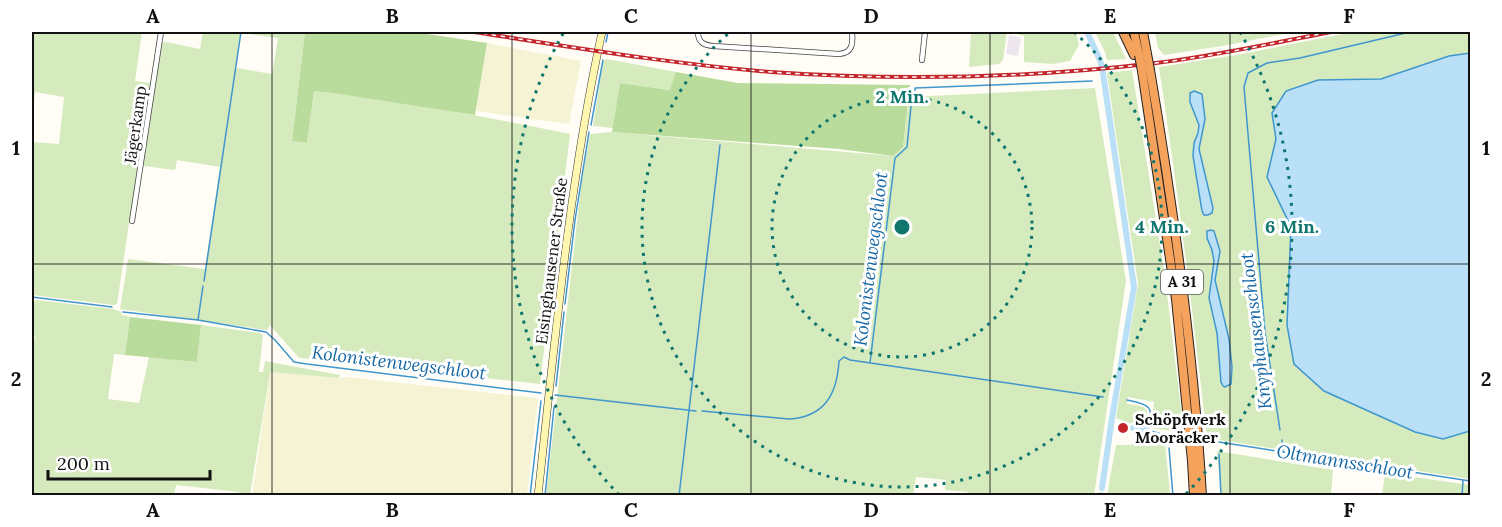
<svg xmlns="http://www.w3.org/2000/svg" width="1502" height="527" font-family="Lora,serif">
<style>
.industrial{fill:#eee6ef}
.farmland{fill:#f6f3d4}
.green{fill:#d5ebbd;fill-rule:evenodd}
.forest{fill:#b9dc9c}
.water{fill:#b9e0f7;stroke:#3f96cf;stroke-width:1.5}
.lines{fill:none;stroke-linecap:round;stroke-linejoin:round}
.stream{stroke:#3f96cf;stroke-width:1.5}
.canal{stroke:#b9e0f7;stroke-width:6}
.street-casing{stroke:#444;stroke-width:6}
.secondary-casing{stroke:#333;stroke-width:8}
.highway-casing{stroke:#222;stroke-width:10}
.street{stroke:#fff;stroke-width:4.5}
.secondary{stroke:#fff6b0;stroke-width:7}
.highway{stroke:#f5a25d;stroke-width:8}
.rail-casing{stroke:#c4262e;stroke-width:4}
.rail{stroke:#fff;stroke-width:1.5;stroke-dasharray:4.5;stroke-linecap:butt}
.highway-bridge-casing{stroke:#222;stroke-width:10;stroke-linecap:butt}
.highway-bridge{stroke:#f5a25d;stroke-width:8}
.grid{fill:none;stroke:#111;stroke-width:1.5;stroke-opacity:0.55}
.ring{fill:none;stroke:#0f766e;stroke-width:3;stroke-dasharray:3 6}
.poi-dot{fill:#c4262e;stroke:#fff;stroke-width:2}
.labels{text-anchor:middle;stroke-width:6;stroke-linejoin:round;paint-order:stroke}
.shield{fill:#fff;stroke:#585858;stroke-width:1.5}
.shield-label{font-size:15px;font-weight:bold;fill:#111}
.street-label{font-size:16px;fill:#111;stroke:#fff}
.poi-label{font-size:16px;font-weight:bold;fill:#111;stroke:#fff;text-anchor:start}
.water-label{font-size:18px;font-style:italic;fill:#1768a6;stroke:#fff}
.centre{fill:#0f766e;stroke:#fff;stroke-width:3}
.ring-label{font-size:18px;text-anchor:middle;font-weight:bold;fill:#0f766e;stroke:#fff;stroke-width:6;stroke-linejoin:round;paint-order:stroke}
.neatline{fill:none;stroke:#111;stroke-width:2}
.grid-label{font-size:20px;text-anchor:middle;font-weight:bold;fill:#111}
</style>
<rect width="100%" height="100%" fill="#fffdf5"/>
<path class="industrial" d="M1009,35L1021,37L1018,56L1006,54Z"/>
<path class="farmland" d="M487,43L581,61L569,124L476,111Z
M270,372L339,378L347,377L538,398L527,495L252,496Z"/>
<path class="green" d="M32,32H142L135,81L150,83L117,304L114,305L32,295V142L59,144L64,97L35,92L32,128Z
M203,32H241L236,68L272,74L278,38L249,34V32H305L292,141L307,143L314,91C400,100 485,117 570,134L540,384L299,358L270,325L267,330L120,309L128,259L205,269L220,167L177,160L175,170L144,166L143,163L162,43L166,42L200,49Z
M971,32H1076L1079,45L1070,61L1052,64L1024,62V36L1007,32L1003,60L999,64L969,67Z
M1095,32H1113L1126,59L1107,60L1105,52Z
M1155,32H1294L1222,46L1164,55L1158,48Z
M1352,32H1470V53L1449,56L1381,79L1318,80L1272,113L1276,139L1267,177L1291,227L1287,325L1382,416L1415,432L1443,439L1470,431V479L1207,438C1193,314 1178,191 1159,67L1242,54ZM1204,106L1205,120L1199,149L1213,208C1206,192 1196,175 1194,158C1192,144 1201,132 1197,119ZM1207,238L1220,251L1215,280L1229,339L1232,377L1221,382L1217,333L1209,298L1214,261L1212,250Z
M607,59L676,72L671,90L620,83L613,128L593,126L603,63L605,60Z
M1132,70L1164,270L1184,433L1152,428L1154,402L1128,397L1127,404C1142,406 1153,406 1144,424L1130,423L1116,418L1138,284L1107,73Z
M1095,88L1126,281L1094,495H968V492L945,490L946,480L916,477L913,495L546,496L581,186L590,134L612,132L892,156L903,147L909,97Z
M37,300L113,309L121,312L122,315L130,317L125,355L114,354L108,399L139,403L149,357L197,362L201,325L260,333L263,335L259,372H263L265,361L340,375L339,378L270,372L250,495H238L239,492L176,485L174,495H32V356L35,335L32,334V303Z
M1138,438L1160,440L1165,442L1170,495H1107L1116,445H1131Z
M1217,451L1333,470L1331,495H1221Z
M1385,473L1470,485V495H1382Z"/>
<path class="forest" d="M305,32H414L487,43L475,115L340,94L314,91L307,143L292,141Z
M676,72L738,83L910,85L903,147L893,156L839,149L612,132L620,83L670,90Z
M130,317L201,325L197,362L125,355Z"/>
<path class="water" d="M1470,53V431L1443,439L1415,432L1324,391L1294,364L1287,325L1291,227L1267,177L1276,139L1272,113L1286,91L1318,80L1381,79L1449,56Z
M1194,91L1202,94L1205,119L1199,149L1213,208L1212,213L1208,215H1204L1202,211L1193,156L1194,143L1198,133L1199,125L1190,102V93Z
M1211,230L1214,231L1220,251L1215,280L1229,339L1232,367L1231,384L1225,387L1223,386L1221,382L1217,333L1209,298L1214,261L1212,250L1207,238V231Z"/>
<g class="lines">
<path class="stream" d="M606,42L608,32
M591,125L603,60
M204,281L241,32
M32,297L112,307
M565,304L575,220L589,132
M123,312L198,320L266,332L275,340L294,362L307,364L541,393
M198,320L203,286
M870,363L895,158L907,147L912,96H915V88L1092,81
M556,386L564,312
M555,395L696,411
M1127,400C1149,404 1156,407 1147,430L1165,435
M702,411L789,419C824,417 837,395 839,361L844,357L850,360L1103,397
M1280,430L1265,332L1244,87L1248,73L1267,63L1300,58L1410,32
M1282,440L1283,451
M1219,442L1470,481
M1169,448L1173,496
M1219,454L1221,496
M530,496L541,401
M545,496L554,407
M679,496L720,145
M1462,496L1463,481"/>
<path class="canal" d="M1087,32L1100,60L1103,73L1134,287L1112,418L1102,488
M1133,428L1147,430
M1101,496V495"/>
<defs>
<path id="street" d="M698,32C698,42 703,45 713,46L839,54C853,53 853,43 852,32
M922,60L925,32
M132,221L161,32"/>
<path id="secondary" d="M538,496C555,340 569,184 602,32"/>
<path id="highway" d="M1123,32L1134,55
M1134,32L1139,55
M1143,32L1147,54
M1150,70C1174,211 1194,353 1202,496
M1142,71L1176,299L1192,461L1194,496"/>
</defs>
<use href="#street" class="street-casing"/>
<use href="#secondary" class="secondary-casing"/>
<use href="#highway" class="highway-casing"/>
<use href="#street" class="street"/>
<use href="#secondary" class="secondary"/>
<use href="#highway" class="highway"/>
<defs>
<path id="rail" d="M474,32C572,47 671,64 771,72C899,81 1029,78 1156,63C1215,56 1273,43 1331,32"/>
</defs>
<use href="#rail" class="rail-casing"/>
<use href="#rail" class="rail"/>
<defs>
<path id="highway-bridge" d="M1147,54L1150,70
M1139,55L1142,71"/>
</defs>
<use href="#highway-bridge" class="highway-bridge-casing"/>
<use href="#highway-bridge" class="highway-bridge"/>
</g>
<path class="grid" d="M272,32V496M512,32V496M751,32V496M990,32V496M1230,32V496M32,264H1470"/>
<g class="ring">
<circle cx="902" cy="227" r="130"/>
<path d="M1074 32A260 260 0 1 1 730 32"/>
<path d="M619 495A390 390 0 0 1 564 32M1240 32A390 390 0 0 1 1185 495"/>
</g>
<circle class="poi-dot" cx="1123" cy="428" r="6"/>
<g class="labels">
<rect class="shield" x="1161" y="270" width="42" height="24" rx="4.5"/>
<g class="shield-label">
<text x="1182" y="287">A 31</text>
</g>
<g class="street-label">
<text transform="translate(135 125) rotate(-82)" y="6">Jägerkamp</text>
<text transform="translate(551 261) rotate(-83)" y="6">Eisinghausener Straße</text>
</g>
<g class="poi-label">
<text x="1135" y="425">Schöpfwerk<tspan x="1135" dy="18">Mooräcker</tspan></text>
</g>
<g class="water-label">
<text transform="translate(871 259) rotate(-83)" y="6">Kolonistenwegschloot</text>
<text transform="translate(1256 331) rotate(-97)" y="6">Knyphausenschloot</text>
<text transform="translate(399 363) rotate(7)" y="6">Kolonistenwegschloot</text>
<text transform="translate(1345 462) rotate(9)" y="6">Oltmannsschloot</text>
</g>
</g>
<circle cx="902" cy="227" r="9" class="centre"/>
<g class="ring-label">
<text x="902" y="103">2 Min.</text>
<text x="1162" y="233">4 Min.</text>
<text x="1292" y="233">6 Min.</text>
</g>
<rect width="1502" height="527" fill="none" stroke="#ffffff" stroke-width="66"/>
<path d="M48 470v9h162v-9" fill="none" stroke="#111111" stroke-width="3"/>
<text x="57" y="470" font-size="18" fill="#111111" stroke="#ffffff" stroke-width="4.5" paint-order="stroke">200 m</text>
<rect x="33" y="33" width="1436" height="461" class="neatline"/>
<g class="grid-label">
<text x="153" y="23">A</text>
<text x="392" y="23">B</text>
<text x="631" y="23">C</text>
<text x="871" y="23">D</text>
<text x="1110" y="23">E</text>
<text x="1349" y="23">F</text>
<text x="16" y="155">1</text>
<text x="1486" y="155">1</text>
<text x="16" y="386">2</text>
<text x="1486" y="386">2</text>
<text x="153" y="517">A</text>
<text x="392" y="517">B</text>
<text x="631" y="517">C</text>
<text x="871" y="517">D</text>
<text x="1110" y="517">E</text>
<text x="1349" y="517">F</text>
</g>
</svg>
